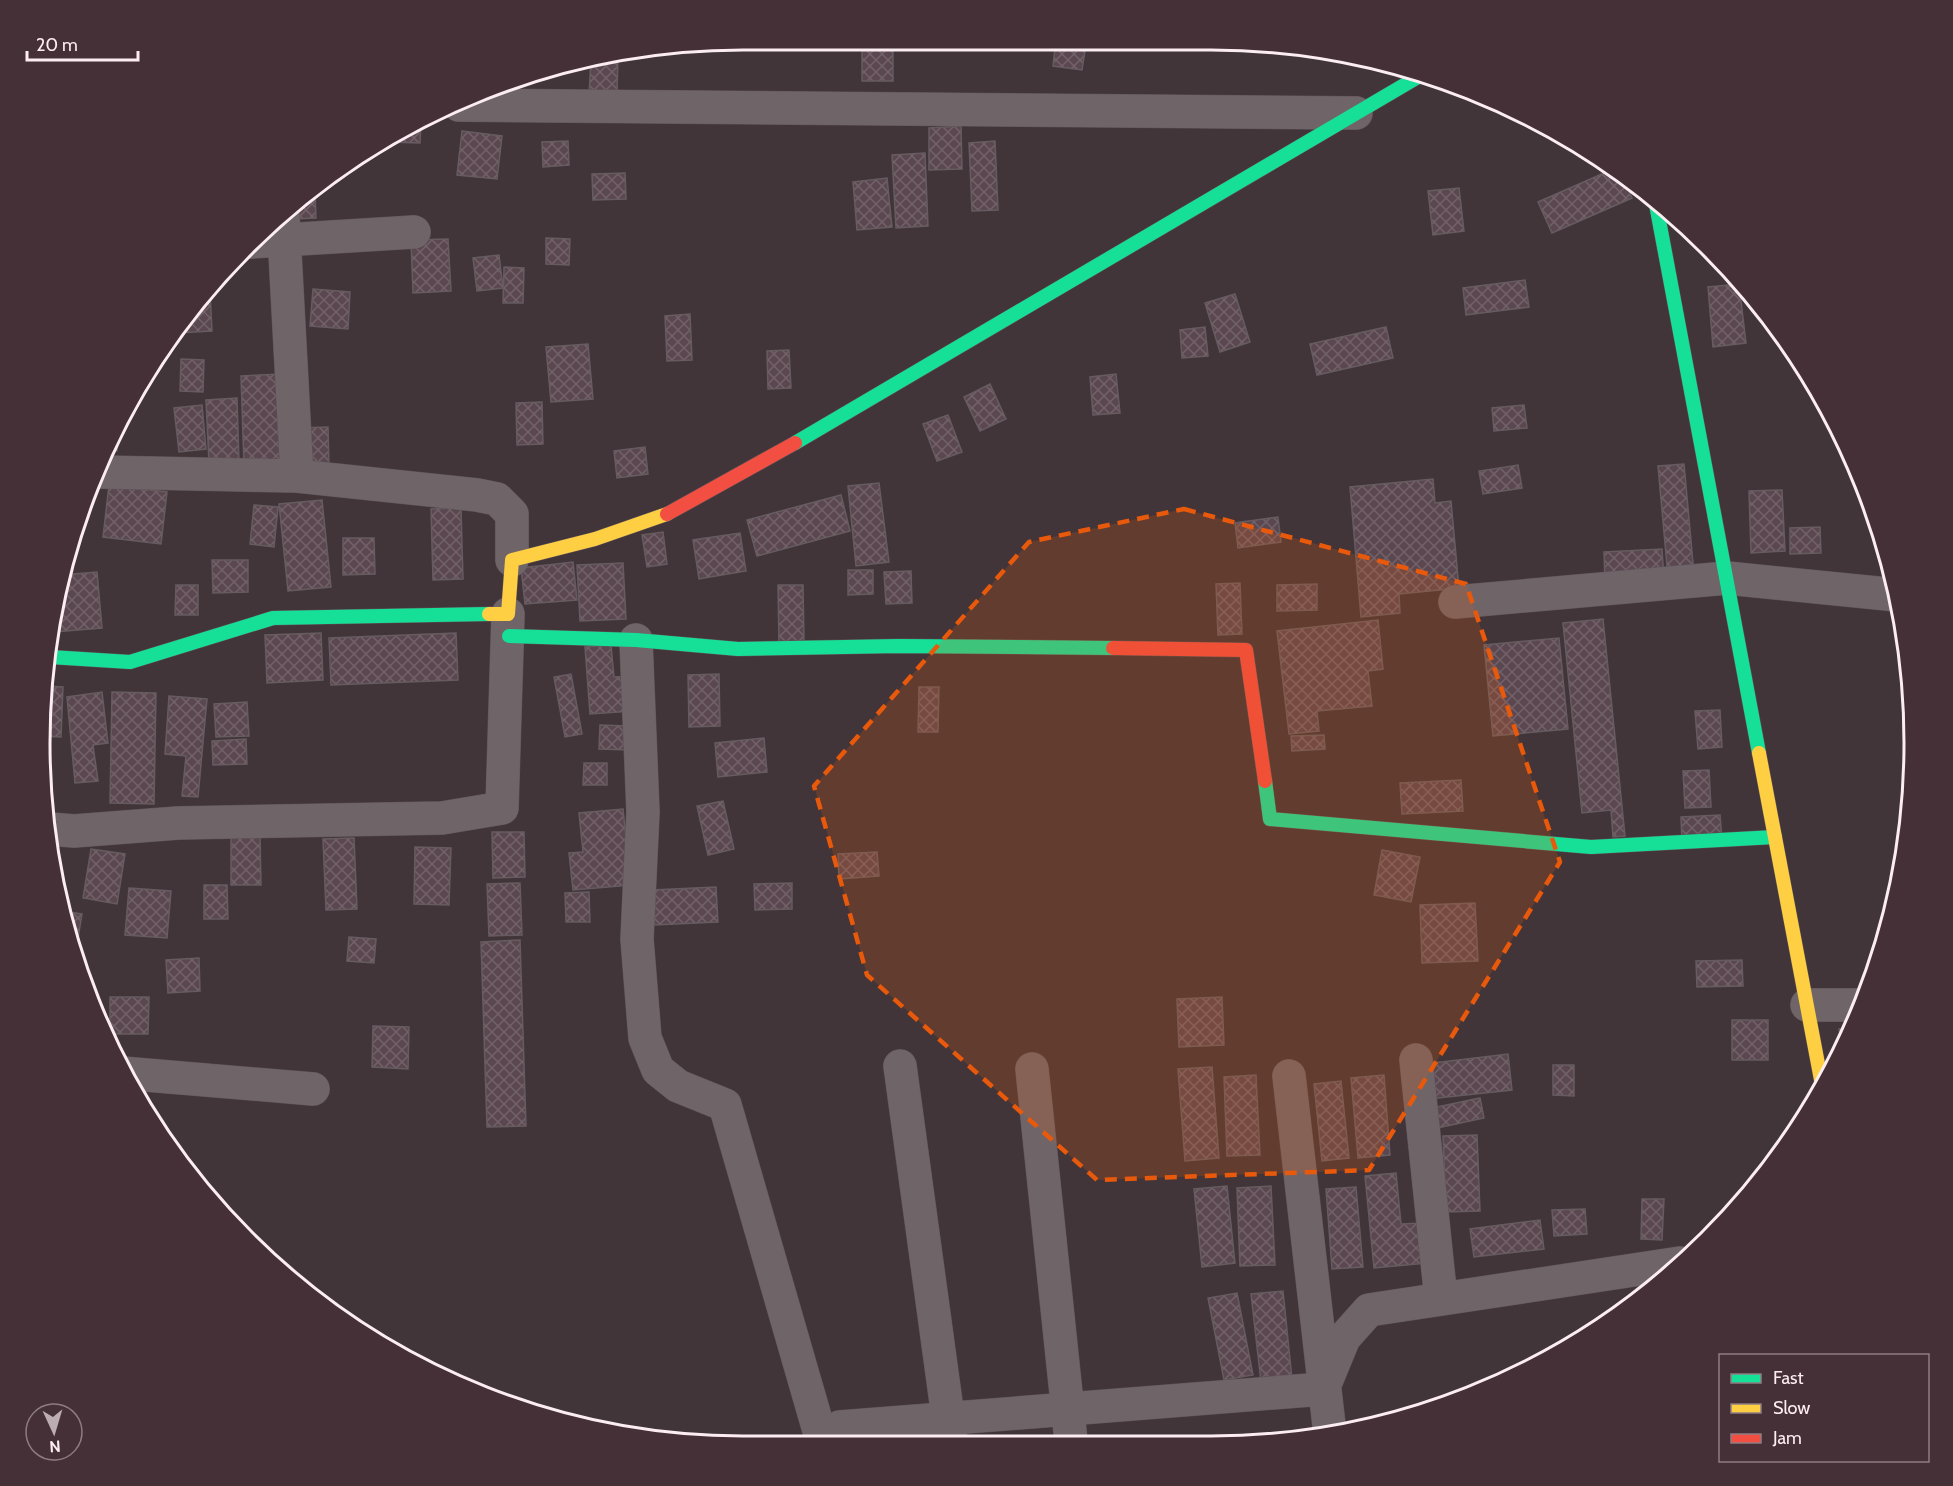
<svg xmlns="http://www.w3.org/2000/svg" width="1953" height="1486" font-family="Cabin,sans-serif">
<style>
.building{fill:url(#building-cross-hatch);stroke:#665c60;stroke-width:1.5}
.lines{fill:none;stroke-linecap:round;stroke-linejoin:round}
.street-casing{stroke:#5e5358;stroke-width:34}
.fast-casing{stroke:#5e5358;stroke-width:15}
.slow-casing{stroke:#5e5358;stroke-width:15}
.jam-casing{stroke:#5e5358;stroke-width:15}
.street{stroke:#6f6569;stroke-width:33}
.fast{stroke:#16e098;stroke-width:14}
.slow{stroke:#ffcf43;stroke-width:14}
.jam{stroke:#f24e42;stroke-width:14}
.marked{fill:#e8590c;fill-opacity:0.2;stroke:#e8590c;stroke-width:4.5;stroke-dasharray:12 8;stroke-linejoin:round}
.rim{fill:none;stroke:#fcedf2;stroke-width:3}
</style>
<defs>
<pattern id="building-cross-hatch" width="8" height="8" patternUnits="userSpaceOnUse" patternTransform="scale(1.5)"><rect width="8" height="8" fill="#5a474f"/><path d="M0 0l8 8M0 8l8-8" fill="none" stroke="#736269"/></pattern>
</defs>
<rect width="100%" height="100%" fill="#413539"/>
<path class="building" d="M862,39H893V81H862Z
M922,40H964V48L922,49Z
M1061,40H1093V45H1061Z
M1055,48L1085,51L1082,70L1053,66Z
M618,55L617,95H589L591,59Z
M415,123L421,124L420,143L389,142L391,133Z
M961,126L962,169L929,170V128Z
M462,131L502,136L497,179L457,175Z
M568,141L569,165L543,167L542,142Z
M995,141L998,210L972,211L969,143Z
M925,153L928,226L896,228L892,155Z
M1613,169L1621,173L1632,198L1552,233L1538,202Z
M625,173L626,199L593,200L592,174Z
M887,178L892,227L857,230L853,182Z
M1459,188L1464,231L1433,235L1428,191Z
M315,191L316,218L292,219V210Z
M546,238L570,239L569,265L546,264Z
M448,239L451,291L413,293L411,240Z
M499,255L503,288L477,291L473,258Z
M504,267L524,268L523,303H503Z
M1525,280L1529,307L1466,315L1463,288Z
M1739,284L1746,343L1713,347L1708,287Z
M313,289L350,292L348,329L310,326Z
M210,292L212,331L178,333Z
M1235,294L1250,342L1220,352L1205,303Z
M690,314L692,360L667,361L665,316Z
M1205,327L1208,356L1182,358L1180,330Z
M1386,327L1393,358L1317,375L1310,344Z
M588,344L593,399L551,402L546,347Z
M789,350L791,388L768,389L767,351Z
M181,359L204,360L203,392L180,391Z
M281,374L284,466L244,467L241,376Z
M1116,374L1120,413L1093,415L1090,377Z
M990,384L1006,419L980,431L964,397Z
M237,398L239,462L209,463L206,400Z
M542,402L543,444L517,445L516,403Z
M202,405L206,449L179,452L174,408Z
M1524,405L1527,428L1494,431L1492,408Z
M948,415L962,452L937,461L923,424Z
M119,425L117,451L109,450Z
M328,427L329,466L299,467L298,428Z
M645,447L648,474L617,478L614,451Z
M1684,464L1694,574L1668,577L1658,466Z
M1518,465L1522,488L1483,494L1479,471Z
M1433,479L1435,503L1451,501L1459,588L1399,594L1400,613L1361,617L1350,487Z
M879,483L889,562L856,566L848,486Z
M109,485L167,492L161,544L103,537Z
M1782,490L1785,551L1751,553L1749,491Z
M841,495L850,531L757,556L747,520Z
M322,500L331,587L288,591L279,504Z
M254,505L278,507L274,547L250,544Z
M461,508L463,579L433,580L431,509Z
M1278,517L1281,542L1238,548L1235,523Z
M1820,527L1821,553L1790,554V528Z
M663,532L667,564L647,567L642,535Z
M740,533L746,571L699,579L693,540Z
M343,538H374L375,574L343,575Z
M1662,549L1664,580L1605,583L1604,552Z
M212,560H248V592L213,593Z
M573,562L577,600L525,604L521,568Z
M623,563L626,619L580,621L577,565Z
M848,570H873V594L848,595Z
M911,571L912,603L886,604L884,572Z
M97,572L102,628L54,632L61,575Z
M1240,583L1242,634L1218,635L1216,584Z
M1317,584V610L1277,611V585Z
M176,585H198V615H175Z
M778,585H803L804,642L779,643Z
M1603,619L1625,836L1613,837L1611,810L1582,813L1563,623Z
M1378,620L1383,669L1368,671L1372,706L1317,711L1319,731L1289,734L1277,631Z
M321,633L323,680L267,683L265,635Z
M456,633L458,680L331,685L329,638Z
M1559,638L1568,729L1493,736L1484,645Z
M611,645L614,677L630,676L632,711L590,714L585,647Z
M571,674L582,734L565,737L554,677Z
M719,674L720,726L689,727L688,675Z
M46,686L63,687L61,737L40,736Z
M919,687H939L938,732H918Z
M102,692L108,743L93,745L98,781L75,783L67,697Z
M112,692L156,693L154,804L110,803Z
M169,696L207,699L198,797L182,796L186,756L165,754Z
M247,702L249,736L216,737L214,704Z
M1720,710L1722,747L1698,749L1695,711Z
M600,725L629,726V750L599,749Z
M1324,735L1325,749L1292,751L1291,736Z
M764,738L767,772L718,777L715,743Z
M246,739L247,764L213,765L212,741Z
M584,763H607V785H583Z
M1709,770L1711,807L1685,808L1683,771Z
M1461,780L1463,811L1402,814L1400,783Z
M723,801L734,849L708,855L697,806Z
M623,809L631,885L573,890L569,853L583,852L579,813Z
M1720,815L1722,840L1682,842L1681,817Z
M492,832H524L525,877L493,878Z
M260,836L261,885H231V837Z
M354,838L357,909L326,910L323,839Z
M415,847L451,848L449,905L414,904Z
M91,849L125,854L117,904L83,898Z
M1382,850L1420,857L1411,902L1374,895Z
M877,852L879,876L839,879L838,854Z
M520,883L522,935L489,936L487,884Z
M792,883V909L755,910L754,884Z
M204,885H227L228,919H204Z
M716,887L718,922L654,925L652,890Z
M129,888L171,891L167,938L125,935Z
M589,892L590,922H566L565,893Z
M1475,903L1478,961L1422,963L1420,905Z
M61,911L82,914L75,957L63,926Z
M349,937L376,939L374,963L347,961Z
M520,940L526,1126L487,1127L481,942Z
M199,958L200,991L168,993L166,960Z
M1742,960L1743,986L1697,987L1696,961Z
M110,997H149L148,1034H110Z
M1222,997L1224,1045L1179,1047L1177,999Z
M1732,1020H1768V1060H1732Z
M373,1026L409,1027L408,1069L372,1067Z
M1852,1028L1842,1047L1839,1029Z
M1508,1054L1512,1090L1429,1099L1425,1064Z
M1553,1065H1574V1096L1553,1095Z
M1212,1067L1219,1158L1185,1161L1178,1069Z
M1256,1075L1260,1155L1227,1156L1224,1077Z
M1384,1075L1390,1155L1358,1158L1351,1078Z
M1341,1081L1349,1158L1322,1161L1314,1084Z
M1480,1098L1484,1118L1437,1128L1432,1108Z
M1477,1135L1480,1211L1446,1212L1443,1136Z
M1396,1173L1401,1224L1423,1223L1427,1263L1374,1268L1365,1176Z
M1227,1186L1235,1263L1202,1267L1194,1189Z
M1271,1186L1275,1265L1240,1266L1237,1188Z
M1356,1187L1363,1267L1332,1269L1326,1189Z
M1642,1199H1664L1662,1240L1641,1239Z
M1585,1209L1587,1234L1554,1236L1552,1210Z
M1540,1220L1544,1249L1474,1257L1470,1229Z
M1283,1291L1292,1379L1261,1382L1251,1294Z
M1237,1293L1253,1375L1224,1380L1208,1298Z"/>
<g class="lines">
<defs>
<path id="street" d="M459,105L1356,113
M283,216L297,476
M250,242L414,232
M100,472L297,476L477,495L497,499L512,514V560
M1455,602L1727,578L1897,595
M636,640L643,812L637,939L645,1038L658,1070L678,1086L725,1105L822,1441
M50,829L74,831L178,823L442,818L502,808L508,614
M1807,1005H1863
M1416,1060L1441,1299
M900,1066L951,1439
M1032,1069L1071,1441
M122,1073L313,1089
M1289,1076L1330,1434
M827,1441L840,1427L1323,1389L1344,1338L1369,1310L1680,1263"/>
<path id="fast" d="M1655,199L1759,753
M795,443L1423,74
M509,636L636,640L738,649L899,646L1113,648
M50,657L130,662L273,618L489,614
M1265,781L1270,819L1591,847L1775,837"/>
<path id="slow" d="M489,614H508L512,560L595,539L667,514
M1759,753L1822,1085"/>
<path id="jam" d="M667,514L795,443
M1113,648L1246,650L1265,781"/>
</defs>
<use href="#street" class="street-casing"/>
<use href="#fast" class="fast-casing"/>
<use href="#slow" class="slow-casing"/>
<use href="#jam" class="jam-casing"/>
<use href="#street" class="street"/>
<use href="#fast" class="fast"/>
<use href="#slow" class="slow"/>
<use href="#jam" class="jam"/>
</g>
<path class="marked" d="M1184,509L1466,584L1560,862L1369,1170L1097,1180L867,975L814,786L1029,542Z"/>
<path d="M0 0H1953V1486H0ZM743 50H1211A693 693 0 0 1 1904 743V743A693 693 0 0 1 1211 1436H743A693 693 0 0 1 50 743V743A693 693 0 0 1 743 50Z" fill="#463038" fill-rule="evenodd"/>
<path class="rim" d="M743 50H1211A693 693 0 0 1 1904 743V743A693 693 0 0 1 1211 1436H743A693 693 0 0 1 50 743V743A693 693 0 0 1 743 50Z"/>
<rect x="1719" y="1354" width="210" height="108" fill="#463038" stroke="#8f7c82" stroke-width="1.5"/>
<rect x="1731" y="1374" width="30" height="9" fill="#16e098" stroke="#8f7c82" stroke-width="1.5"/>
<text x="1773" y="1384" font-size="18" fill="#fcedf2">Fast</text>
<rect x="1731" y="1404" width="30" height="9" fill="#ffcf43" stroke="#8f7c82" stroke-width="1.5"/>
<text x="1773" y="1414" font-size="18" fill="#fcedf2">Slow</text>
<rect x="1731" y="1434" width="30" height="9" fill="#f24e42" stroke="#8f7c82" stroke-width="1.5"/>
<text x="1773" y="1444" font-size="18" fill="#fcedf2">Jam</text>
<g transform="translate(54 1432) rotate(176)"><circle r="28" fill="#463038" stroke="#8f7c82" stroke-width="1.5"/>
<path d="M0-4.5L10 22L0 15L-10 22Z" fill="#bbadb1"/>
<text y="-9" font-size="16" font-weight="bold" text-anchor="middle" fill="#fcedf2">N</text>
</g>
<path d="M27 51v9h111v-9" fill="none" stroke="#fcedf2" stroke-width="3"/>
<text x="36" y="51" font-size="18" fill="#fcedf2" stroke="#463038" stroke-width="4.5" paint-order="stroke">20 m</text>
</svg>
